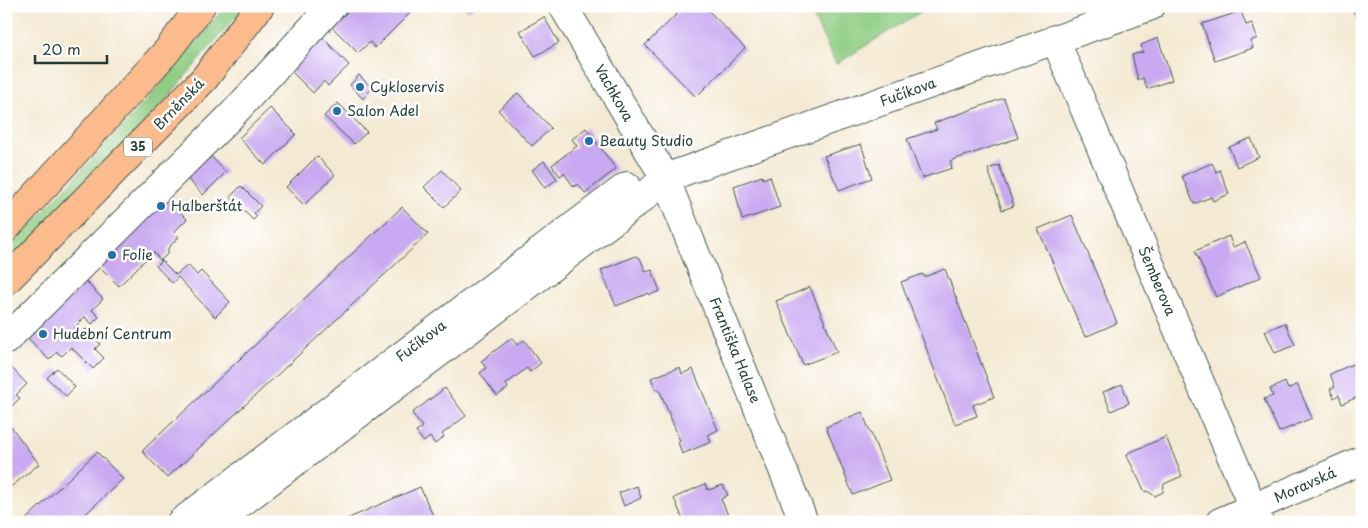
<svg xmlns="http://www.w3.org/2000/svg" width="1368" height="528" font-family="'Playpen Sans',sans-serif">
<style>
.green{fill:#8fcd84;stroke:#57855c}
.building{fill:#c9a9f1}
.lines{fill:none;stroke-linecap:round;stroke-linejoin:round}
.minor-casing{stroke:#3f574c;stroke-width:30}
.major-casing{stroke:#3f574c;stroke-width:30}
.minor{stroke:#fff;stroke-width:28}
.major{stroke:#fbbb8c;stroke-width:28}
.poi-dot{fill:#1f6fb2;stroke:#fff;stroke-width:2}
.labels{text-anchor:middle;stroke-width:5;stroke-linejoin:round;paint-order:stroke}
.shield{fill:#fff;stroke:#627771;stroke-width:1}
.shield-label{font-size:12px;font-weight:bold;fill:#1f3d34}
.poi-label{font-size:14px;fill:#1f3d34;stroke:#fff;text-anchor:start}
.street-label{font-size:14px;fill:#1f3d34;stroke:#fff}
</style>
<rect width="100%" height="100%" fill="#fff"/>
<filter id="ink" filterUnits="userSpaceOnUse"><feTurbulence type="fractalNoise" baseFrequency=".02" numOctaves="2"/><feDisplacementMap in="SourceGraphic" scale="10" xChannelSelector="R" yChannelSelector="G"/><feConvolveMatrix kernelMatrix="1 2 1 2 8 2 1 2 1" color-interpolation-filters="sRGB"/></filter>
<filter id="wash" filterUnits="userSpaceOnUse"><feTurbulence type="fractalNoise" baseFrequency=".0096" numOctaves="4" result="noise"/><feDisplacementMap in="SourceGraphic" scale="20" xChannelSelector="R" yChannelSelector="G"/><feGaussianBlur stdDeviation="1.12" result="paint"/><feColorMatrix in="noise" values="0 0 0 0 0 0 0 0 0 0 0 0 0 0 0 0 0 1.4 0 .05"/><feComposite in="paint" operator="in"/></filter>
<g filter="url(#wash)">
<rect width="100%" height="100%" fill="#f4e9d2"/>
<path class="green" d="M226,6H244L162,104L6,268V252L147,100Z
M808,6H930L836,64Z"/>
<g id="blocks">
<path class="building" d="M353,6H417L375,48L370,42L358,53L332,27Z
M464,6H476L468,11Z
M685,6H704L745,48L696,97L645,45Z
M1345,6H1362V20L1359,22L1351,6L1346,9Z
M1241,11L1246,25L1252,23L1257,38L1251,41L1253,48L1215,61L1202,24Z
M544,17L559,43L535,56L520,31Z
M322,37L349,65L328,86L324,81L313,93L289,69Z
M1158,38L1172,80L1147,89L1143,78L1138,80L1132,55L1143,52L1141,45Z
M359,75L372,88L363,99L350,85Z
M518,93L551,128L532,146L498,110Z
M1004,98L1018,138L950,161L952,168L922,178L907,139L937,129L934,123Z
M338,103L367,132L354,144L324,116Z
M270,108L296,134L265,165L239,138Z
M586,128L616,169L585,193L578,184L574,187L564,173L560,176L552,165L577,146L572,139Z
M1251,138L1259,157L1237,167L1229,147Z
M861,144L872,178L839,190L824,156Z
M206,151L226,172L203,195L183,174Z
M317,156L335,175L304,205L286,187Z
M544,161L557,179L545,188L532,170Z
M1212,163L1216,172L1220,170L1229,194L1213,201L1211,197L1194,204L1182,176Z
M999,165L1014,206L1002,210L988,169Z
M442,170L461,191L444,207L424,187Z
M762,176L763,179L770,176L780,207L742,220L734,186Z
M241,186L261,206L254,213L257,216L253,220L230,197Z
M162,194L187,219L174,232L179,237L168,248V253L161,260L176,275L188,265L197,275L201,271L230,302L215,317L178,277L172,283L156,266L161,261L153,252L119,286L94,261Z
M402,207L428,234L167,478L142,451Z
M1072,215L1117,323L1085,337L1038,229Z
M1229,236L1233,247L1245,242L1261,277L1216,297L1195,251Z
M636,256L640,258L646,272L652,270L660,291L650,295L649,293L616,306L601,270Z
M945,269L994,397L973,405L977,416L955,424L901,282L923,274L924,277Z
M79,275L103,299L92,310L99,317L92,324L85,317L74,328L81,334L86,329L100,344L95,349L104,358L93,369L71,347L62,356L57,352L49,360L22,332Z
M810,287L837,352L803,365L776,301Z
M1285,323L1295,345L1275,353L1265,331Z
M512,338L517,345L524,340L541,363L530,372L527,368L506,384L508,388L497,396L480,373L486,368L481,361Z
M1362,360V395L1342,404L1339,395L1334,398L1330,389L1335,387L1330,374Z
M6,362L27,384L16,395L20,398L11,407L6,404Z
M680,367L682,374L693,369L718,430L708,435L711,442L682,454L678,442L680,441L659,389L656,390L651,378Z
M57,368L75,387L66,396L47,378Z
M1285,382L1288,389L1297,384L1312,418L1279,432L1264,399L1273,396L1270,389Z
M1122,384L1129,403L1111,411L1103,392Z
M445,388L466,416L442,434L444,437L435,444L430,437L424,442L416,432L422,427L412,413Z
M862,412L890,480L853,495L826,427Z
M6,420L39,464L7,490L6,488Z
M1166,437L1182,476L1164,484L1163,492L1155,496L1147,491L1145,492L1127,456L1128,453Z
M97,452L123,479L77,522H23Z
M705,484L708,490L723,485L728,495L721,499L731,522H684L674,498Z
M637,486L641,498L624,506L619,493Z
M420,487L435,520L340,522Z"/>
</g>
</g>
<g filter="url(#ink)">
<use href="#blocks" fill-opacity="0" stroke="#3f574c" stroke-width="1"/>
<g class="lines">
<defs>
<path id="minor" d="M563,6L665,178L804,522
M1055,39L1259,522
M6,340L231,116L332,6
M181,522L627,186
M216,522L644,197L665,178L1151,6
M1220,522L1362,460"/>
<path id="major" d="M6,228L167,51L201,6
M6,281L204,79L260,6"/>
</defs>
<use href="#minor" class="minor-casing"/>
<use href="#major" class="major-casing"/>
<use href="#minor" class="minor"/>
<use href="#major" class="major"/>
</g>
</g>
<g class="poi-dot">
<circle cx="360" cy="87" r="5"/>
<circle cx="337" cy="111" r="5"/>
<circle cx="589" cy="141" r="5"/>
<circle cx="161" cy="206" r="5"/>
<circle cx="112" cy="255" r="5"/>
<circle cx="43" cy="334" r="5"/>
</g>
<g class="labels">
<rect class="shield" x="124" y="137.5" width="28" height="19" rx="4"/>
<g class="shield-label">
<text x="138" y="151">35</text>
</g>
<g class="poi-label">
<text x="370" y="92">Cykloservis</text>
<text x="347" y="116">Salon Adel</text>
<text x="599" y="146">Beauty Studio</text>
<text x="171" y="211">Halberštát</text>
<text x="122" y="260">Folie</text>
<text x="53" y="339">Hudební Centrum</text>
</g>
<g class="street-label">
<text transform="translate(908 92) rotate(-20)" y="5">Fučíkova</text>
<text transform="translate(614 93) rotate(60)" y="5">Vachkova</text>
<text transform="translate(179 104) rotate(-46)" y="5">Brněnská</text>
<text transform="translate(1157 281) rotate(67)" y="5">Šemberova</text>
<text transform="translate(421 341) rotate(-37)" y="5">Fučíkova</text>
<text transform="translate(735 350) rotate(68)" y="5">Františka Halase</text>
<text transform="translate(1305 485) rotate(-24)" y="5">Moravská</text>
</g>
</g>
<rect width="1368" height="528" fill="none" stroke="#fff" stroke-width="25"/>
<path d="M35 55v8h72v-8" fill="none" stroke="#1f3d34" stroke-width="2.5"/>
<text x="42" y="55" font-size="15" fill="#1f3d34" stroke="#ffffff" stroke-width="4" paint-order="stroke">20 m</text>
</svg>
